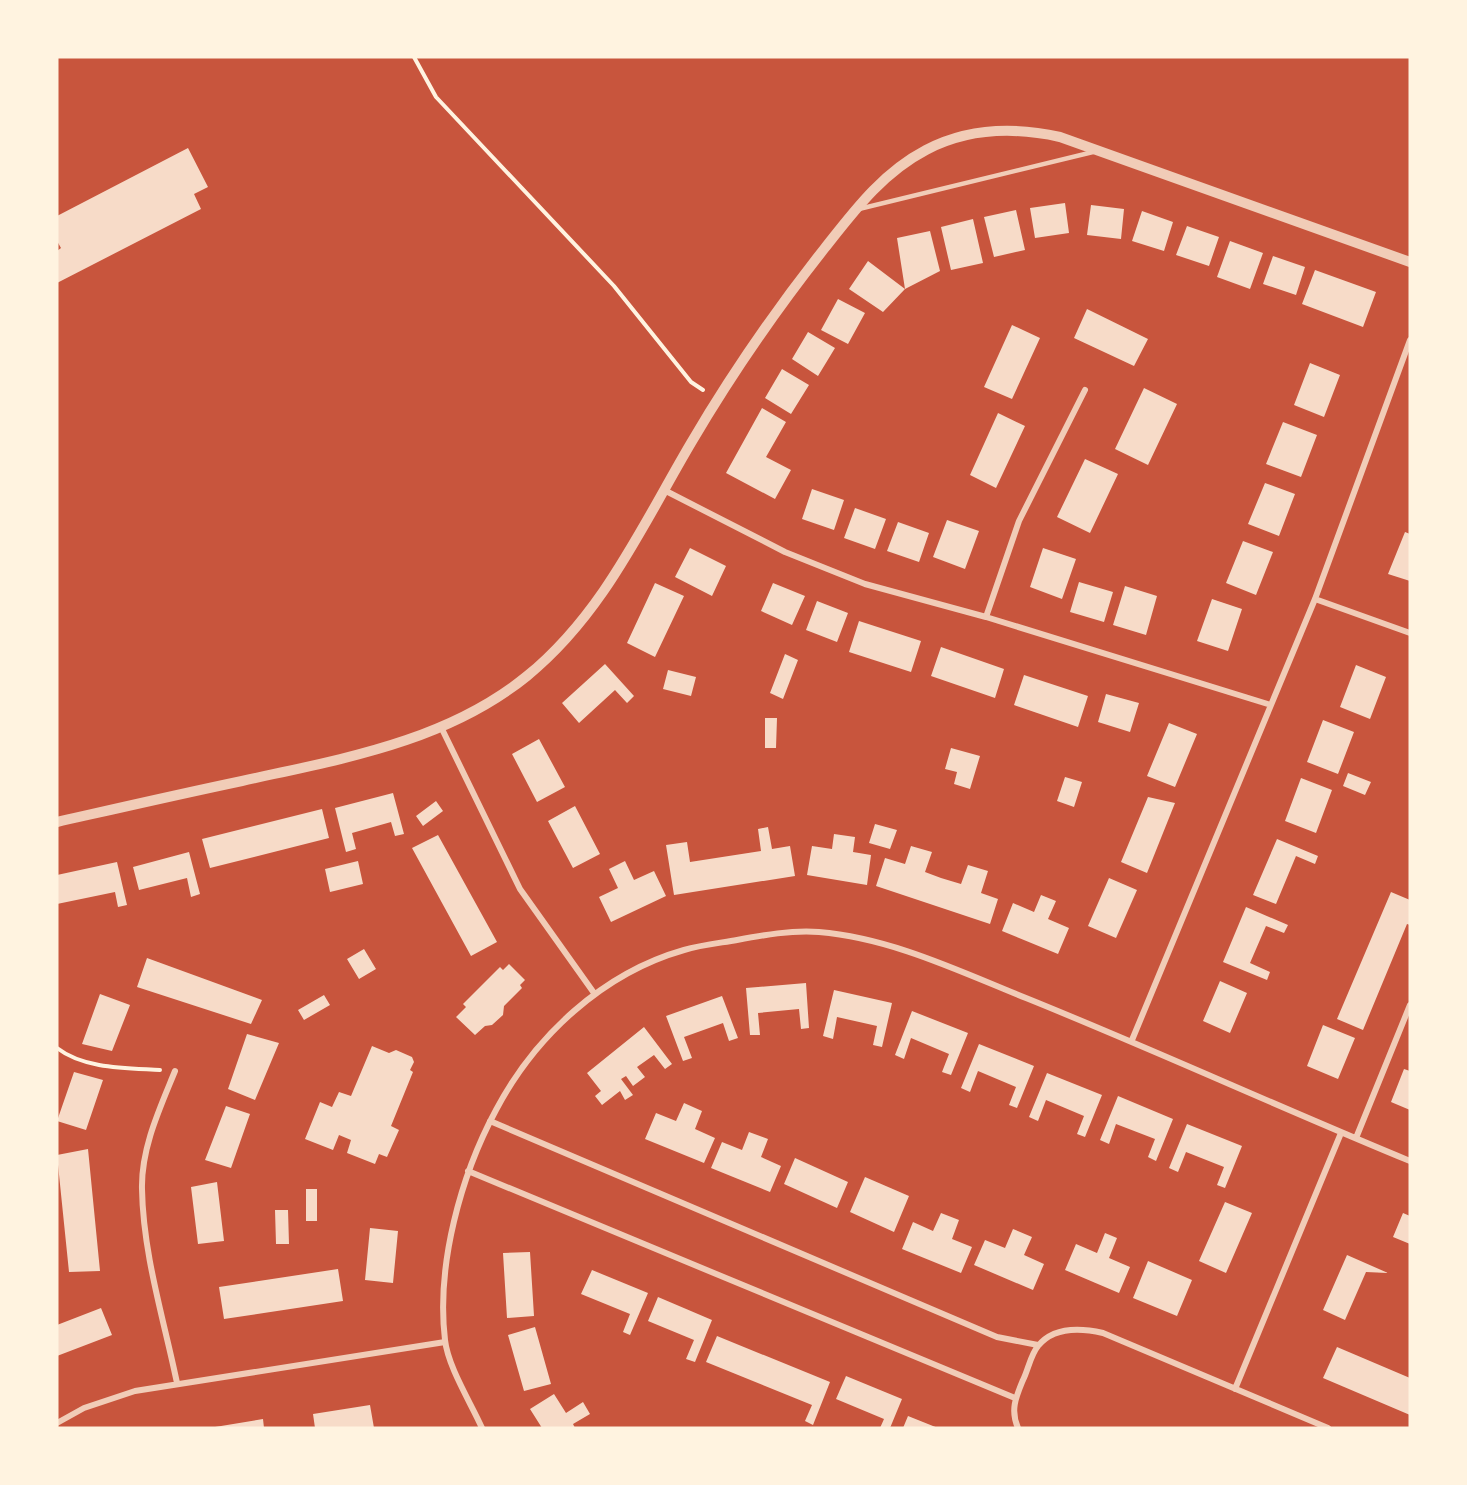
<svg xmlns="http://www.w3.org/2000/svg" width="1467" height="1485" font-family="Ubuntu,sans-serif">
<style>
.building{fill:#f7dbc8}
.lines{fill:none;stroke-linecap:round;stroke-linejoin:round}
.path{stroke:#fff3e0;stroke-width:4}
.service{stroke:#f1ccb7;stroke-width:4.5}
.minor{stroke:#f1ccb7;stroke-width:6}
.tertiary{stroke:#f1ccb7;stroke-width:10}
</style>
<rect width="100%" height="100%" fill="#c8553d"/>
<path class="building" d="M188,148L208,187L194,194L201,209L57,283V251L61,248L57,241V216Z
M1065,203L1069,233L1035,238L1030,208Z
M1091,205L1124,209L1121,239L1087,235Z
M1016,210L1025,250L994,257L984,217Z
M1142,211L1173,222L1164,251L1132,241Z
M973,219L983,263L951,270L941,227Z
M1187,226L1219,237L1209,266L1176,255Z
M930,231L940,271L905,289L897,238Z
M1230,241L1263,253L1250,289L1217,277Z
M1273,256L1305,267L1296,295L1263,284Z
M868,261L905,289L883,312L849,289Z
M1315,270L1376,292L1363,327L1302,304Z
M838,299L865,313L848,344L821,330Z
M1087,309L1148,339L1134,366L1074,338Z
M1012,325L1040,338L1012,399L984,387Z
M808,332L835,348L818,376L792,359Z
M1310,363L1340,375L1324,417L1294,405Z
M782,369L809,385L791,414L765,398Z
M1144,388L1177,404L1148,465L1115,449Z
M762,408L786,422L766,457L791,470L775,499L726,473Z
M998,413L1025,426L996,488L970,475Z
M1283,422L1317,435L1301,477L1266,464Z
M1085,459L1118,474L1090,533L1057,517Z
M1265,483L1295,494L1279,536L1248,524Z
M812,489L844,500L834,530L802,519Z
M855,508L886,519L875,549L844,538Z
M947,520L979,531L965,569L933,557Z
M898,522L929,533L919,562L887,551Z
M1405,532L1410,534V581L1388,574Z
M1243,541L1273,552L1256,595L1226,583Z
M690,548L726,566L712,596L675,577Z
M1043,548L1076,559L1062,599L1030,587Z
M1079,582L1113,592L1104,622L1070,612Z
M655,583L684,596L655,657L627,643Z
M773,583L805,596L792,625L761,611Z
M1125,586L1157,596L1146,635L1113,625Z
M1212,599L1242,609L1228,651L1197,641Z
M817,601L848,613L837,642L806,630Z
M859,621L921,641L911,672L849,652Z
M941,647L1004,669L995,698L931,676Z
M785,654L798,660L783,699L770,693Z
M605,664L634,696L627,703L615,690L579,723L562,703Z
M1356,665L1386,677L1370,719L1340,707Z
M668,670L696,677L691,696L663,689Z
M1024,675L1088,696L1078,727L1014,705Z
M1106,694L1139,703L1130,732L1098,722Z
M765,718H777L776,748H765Z
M1323,720L1354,732L1338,774L1307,762Z
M1169,723L1197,734L1175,787L1147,776Z
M539,739L565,787L537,802L512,754Z
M951,748L980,756L970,789L954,784L957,772L945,769Z
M1348,773L1371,782L1365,795L1343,786Z
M1065,777L1082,782L1074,807L1057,801Z
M1301,778L1332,790L1316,833L1285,821Z
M393,793L404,834L395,836L391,822L352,833L356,849L346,852L335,808Z
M1148,797L1175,803L1147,873L1121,862Z
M436,801L443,811L423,826L416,816Z
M575,806L600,854L573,868L548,821Z
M322,809L329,838L210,868L202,839Z
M875,824L897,830L890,849L869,843Z
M768,827L772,849L790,846L795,876L674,895L666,845L687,842L690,862L761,851L758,829Z
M834,834L855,837L853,852L871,855L867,885L807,875L812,846L832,849Z
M438,835L497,942L471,956L412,848Z
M1277,839L1318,856L1315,864L1296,856L1276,904L1253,895Z
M911,846L932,852L925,872L941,878L961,884L968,865L988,871L981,893L998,899L990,924L876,886L885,858L905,864Z
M189,852L200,894L191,897L187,878L139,890L133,867Z
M358,861L363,884L330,892L325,869Z
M625,861L634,880L654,871L666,896L611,922L599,897L618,888L609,869Z
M117,862L127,905L118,907L115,892L57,904V875Z
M1109,878L1137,890L1116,938L1088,926Z
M1391,892L1410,900V925L1407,924L1363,1030L1337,1019Z
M1041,895L1056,901L1048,919L1069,928L1058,954L1002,931L1013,903L1034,912Z
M1246,907L1288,925L1284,933L1266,926L1250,963L1270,972L1267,980L1223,962Z
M364,949L376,969L359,979L347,959Z
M147,958L262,1000L251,1024L137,987Z
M509,964L525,980L520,985L522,988L504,1006L503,1015L492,1025L485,1026L475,1035L456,1017L466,1007L463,1004L500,967L503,970Z
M1220,981L1247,993L1230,1033L1203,1021Z
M806,983L809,1028L801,1029L799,1009L758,1013L760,1035H750L746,988Z
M834,990L892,1003L882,1047L873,1045L877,1026L837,1017L833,1039L823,1036Z
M100,994L130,1005L112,1051L82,1044Z
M324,995L330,1005L304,1020L298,1010Z
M722,996L738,1038L729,1041L723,1023L684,1037L692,1058L683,1061L666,1016Z
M912,1011L968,1033L951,1075L942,1072L949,1054L911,1038L904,1059L895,1055Z
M1323,1025L1355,1038L1338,1079L1307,1066Z
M644,1027L672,1064L665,1069L654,1055L637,1067L645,1077L633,1086L626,1076L621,1079L633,1095L625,1100L620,1091L602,1105L595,1096L601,1091L587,1073Z
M247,1034L279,1043L255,1100L228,1089Z
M979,1044L1034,1066L1017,1108L1009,1105L1016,1087L978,1071L970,1092L961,1088Z
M372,1046L389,1053L396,1050L412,1057L414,1062L410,1070L413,1072L391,1126L399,1130L387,1157L379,1154L375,1164L347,1153L351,1140L339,1135L333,1150L305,1139L320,1102L332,1107L339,1092L351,1096Z
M1404,1069L1410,1071V1110L1391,1102Z
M74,1072L103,1080L86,1130L57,1121Z
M1047,1073L1102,1095L1085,1137L1077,1134L1084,1116L1046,1100L1038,1121L1029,1117Z
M1118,1096L1173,1119L1156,1161L1148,1157L1155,1139L1116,1124L1109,1144L1100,1140Z
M684,1103L702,1111L695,1129L715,1138L704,1163L645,1139L656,1113L676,1121Z
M226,1106L250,1114L231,1168L205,1160Z
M1187,1124L1242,1146L1225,1188L1217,1185L1224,1167L1186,1152L1178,1172L1169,1168Z
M749,1132L768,1139L761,1157L781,1166L770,1192L711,1168L722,1142L742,1150Z
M88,1149L100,1271L69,1272L57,1155Z
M795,1158L848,1182L837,1208L784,1184Z
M865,1177L909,1196L894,1232L850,1212Z
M217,1182L224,1241L198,1244L191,1187Z
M306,1189H317V1221H306Z
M1225,1202L1252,1213L1226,1273L1199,1261Z
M275,1210H288L289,1244H276Z
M941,1213L959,1220L952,1239L972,1247L961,1273L902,1249L913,1222L933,1231Z
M1403,1213L1410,1216V1244L1393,1237Z
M370,1228L398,1231L393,1283L365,1280Z
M1013,1229L1032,1237L1024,1255L1044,1264L1033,1290L974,1265L985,1240L1005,1248Z
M1105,1233L1117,1238L1109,1258L1130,1267L1119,1293L1065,1270L1076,1244L1097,1253Z
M530,1252L534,1316L507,1318L503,1253Z
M1347,1255L1388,1273L1366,1272L1345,1320L1323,1310Z
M1148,1261L1192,1280L1177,1316L1133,1298Z
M338,1269L343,1301L224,1319L219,1287Z
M592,1270L648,1293L630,1335L623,1332L630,1314L581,1294Z
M658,1297L712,1320L695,1362L686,1359L694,1340L648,1321Z
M101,1308L112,1335L57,1356V1325Z
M535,1327L551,1384L524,1391L508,1335Z
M717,1336L830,1382L813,1425L805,1421L812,1405L706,1362Z
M1337,1347L1410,1378V1415L1323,1378Z
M846,1376L902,1399L890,1428H880L884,1419L836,1399Z
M554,1394L566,1413L583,1402L590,1414L573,1424L575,1428H542L530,1409Z
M370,1405L374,1428H315L313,1414Z
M908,1416L938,1428H903Z
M263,1419L264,1428H215V1427Z"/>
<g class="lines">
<path class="path" d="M414,57L436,97L614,286L691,382L703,390
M57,1048C84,1069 127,1068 160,1070"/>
<path class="service" d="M859,209L1093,152"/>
<path class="minor" d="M664,490L785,552L865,584L986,617L1271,705
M1315,599L1410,633
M986,617L1019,521L1085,390
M442,729L520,889L594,993
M1132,1040L1315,599L1410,340
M175,1071C160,1108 141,1148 142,1189C143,1254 164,1320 177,1383
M490,1121L997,1337L1038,1345
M1356,1138L1410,1005
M468,1171L1015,1398
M1235,1389L1341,1133
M57,1423L84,1408L135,1391L445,1342
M482,1428C471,1403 448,1367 445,1340C436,1265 461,1175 496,1110C535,1036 603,973 684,950C701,945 720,943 737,940C764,935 791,930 819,932C891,938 959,971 1026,998C1155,1050 1281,1108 1410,1161
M1018,1428C1010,1410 1016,1397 1023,1380C1028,1370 1031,1354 1038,1346C1054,1326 1081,1328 1103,1333L1328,1428"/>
<path class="tertiary" d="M57,822C119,808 180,794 242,781C341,759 446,742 527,676C603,614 642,526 691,443C731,375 775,311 824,249C854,211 882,173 926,150C968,128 1015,127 1060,137L1410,262"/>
</g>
<rect width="1467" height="1485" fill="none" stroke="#fff3e0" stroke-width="117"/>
</svg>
